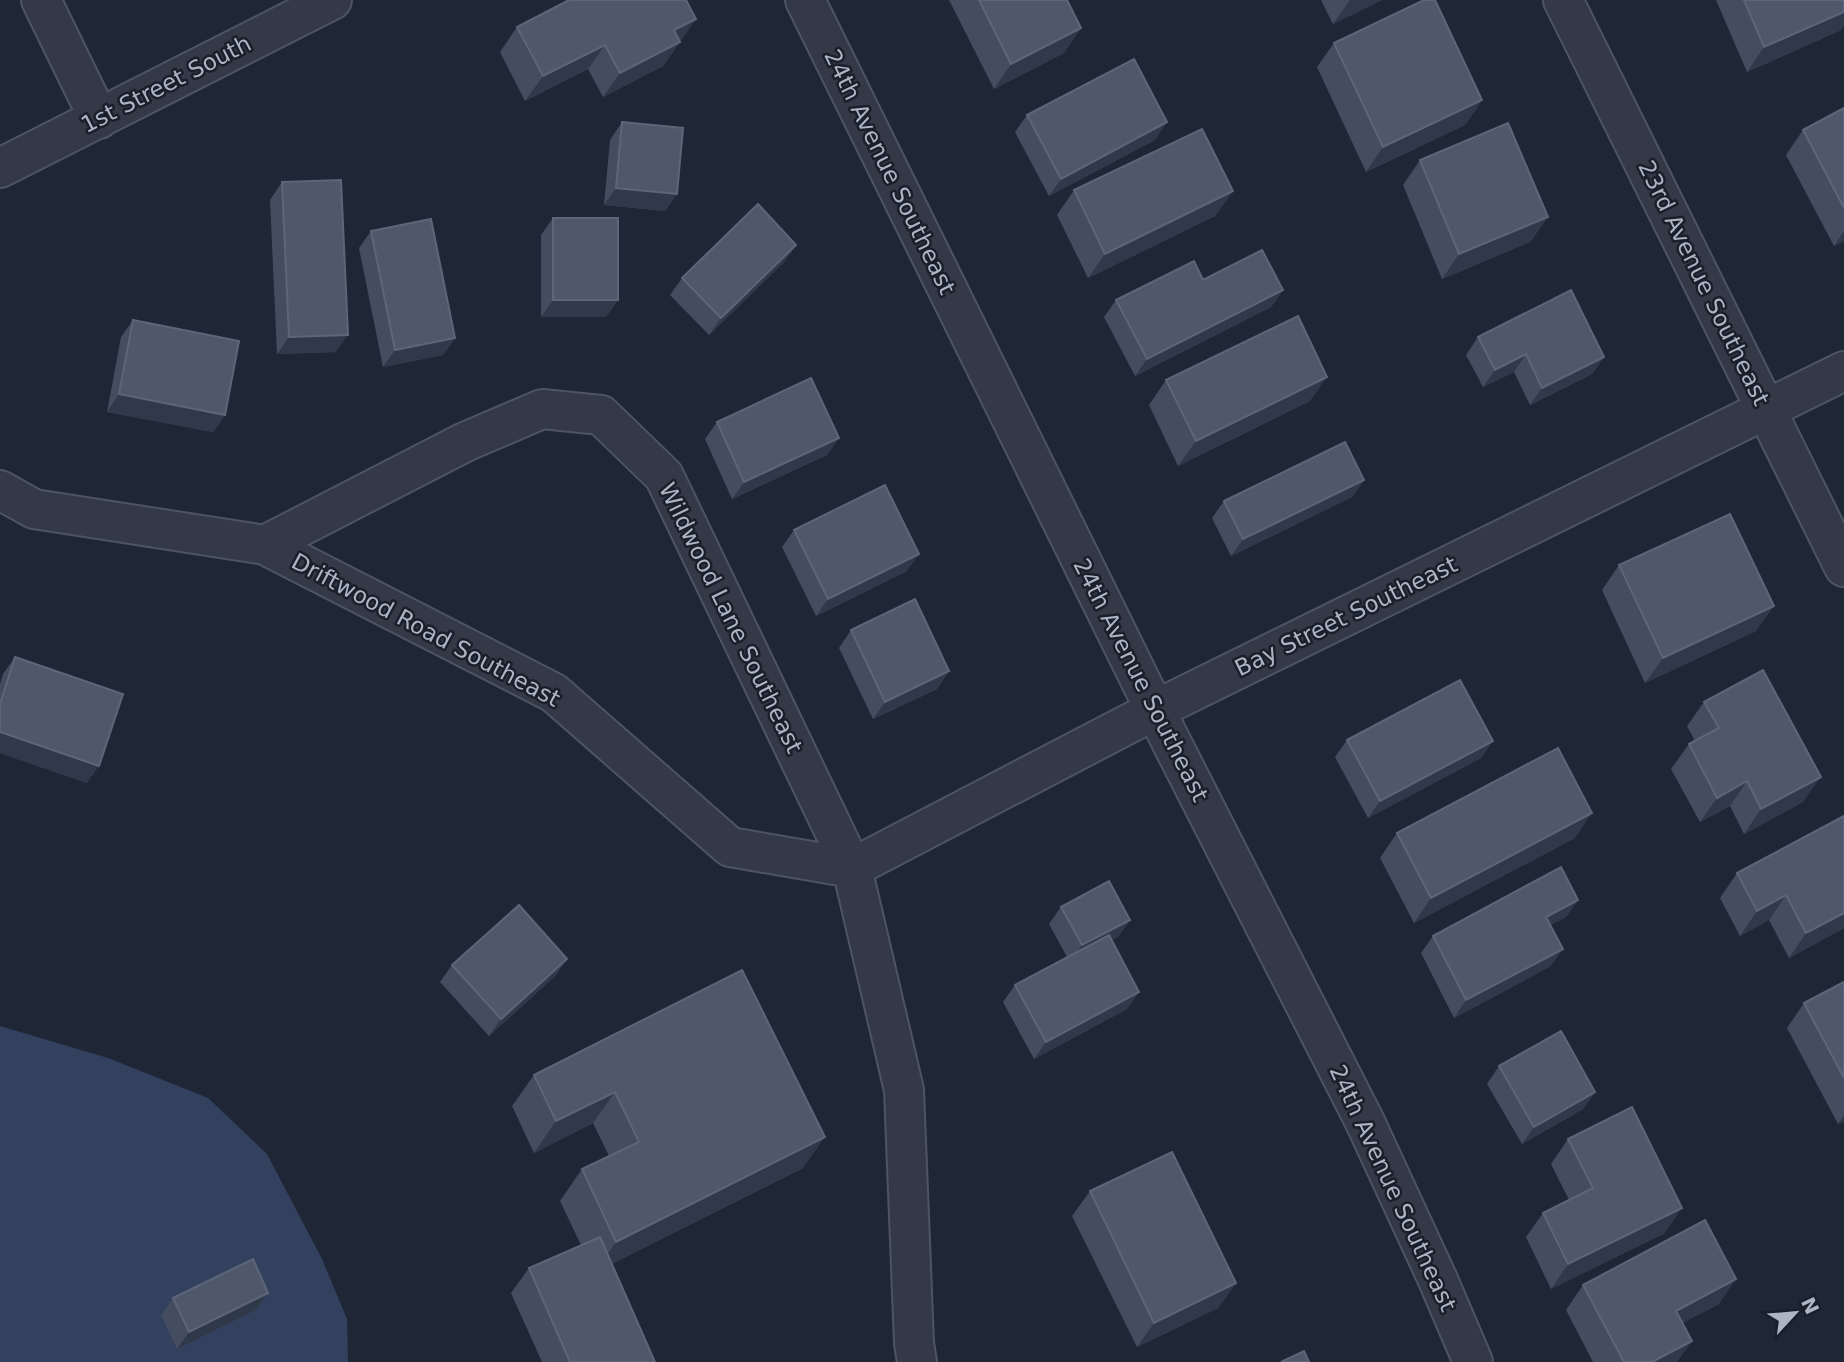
<svg xmlns="http://www.w3.org/2000/svg" width="1844" height="1362" font-family="'DejaVu Sans',sans-serif">
<style>
.water{fill:#33415e}
.lines{fill:none;stroke-linecap:round;stroke-linejoin:round}
.minor-casing{stroke:#4d5462;stroke-width:42}
.minor{stroke:#333947;stroke-width:38}
.wall{fill:#434d5f}
.shaded-wall{fill:#30394a}
.building{fill:#4e586a;stroke:#5d6678;stroke-width:2}
.labels{text-anchor:middle;stroke-width:5;stroke-linejoin:round;paint-order:stroke}
.street-label{font-size:23px;fill:#adb4c4;stroke:#191f2b}
</style>
<rect width="100%" height="100%" fill="#1f2736"/>
<path class="water" d="M0,1026L108,1058L208,1098L267,1154L322,1259L347,1319L348,1362H0Z"/>
<g class="lines">
<defs>
<path id="minor" d="M41,0L99,119
M805,0L1155,710L1365,1122L1438,1280L1473,1362
M1563,0L1844,567
M0,168L332,0
M0,490L34,509L265,545L554,693L730,847L852,868
M265,545L465,442L542,409L601,415L664,476L852,868L904,1090L914,1343L917,1362
M852,868L1155,710L1844,371"/>
</defs>
<use href="#minor" class="minor-casing"/>
<use href="#minor" class="minor"/>
</g>
<path class="wall" d="M949,0H1067L1081,28L1064,53L994,89Z
M1321,0H1382L1333,24Z
M1716,0H1844L1841,30L1747,72Z
M696,19L663,66L603,97L588,69L525,101L500,52L517,27Z
M1334,43L1482,100L1465,125L1366,172L1317,67Z
M1844,108V241L1834,246L1786,155L1803,130Z
M1027,115L1155,140L1049,196L1015,132Z
M622,122L677,194L665,211L604,205L610,140Z
M1420,160L1548,217L1530,242L1442,279L1403,185Z
M282,182L336,352L277,354L270,200Z
M1074,190L1233,191L1215,216L1088,278L1057,215Z
M553,218L618,300L606,317H541V235Z
M371,231L455,338L443,355L383,367L359,248Z
M796,245L784,262L709,335L670,295L682,278Z
M1203,280L1283,290L1271,307L1135,376L1104,317L1116,300Z
M133,320L225,415L213,432L107,412L121,337Z
M1478,337L1604,357L1592,374L1530,405L1514,372L1483,387L1466,355Z
M1166,380L1310,401L1178,466L1149,405Z
M717,422L839,438L827,455L732,499L705,439Z
M1364,480L1352,497L1231,556L1212,518L1224,501Z
M794,530L907,571L816,616L782,547Z
M1619,565L1756,631L1645,683L1602,590Z
M851,630L949,671L937,689L873,719L839,648Z
M15,657L87,783L0,753V684L3,674Z
M1704,702L1803,802L1744,834L1730,806L1700,822L1671,769L1689,744L1695,741L1687,726Z
M1347,740L1481,758L1368,818L1335,757Z
M1844,816V928L1789,958L1769,920L1740,936L1720,898L1737,873Z
M1397,833L1575,838L1414,923L1380,858Z
M1578,900L1566,917L1550,925L1551,966L1454,1018L1421,953L1433,936Z
M1061,907L1130,920L1118,937L1111,940L1139,992L1127,1009L1034,1059L1003,1002L1015,985L1067,957L1049,924Z
M567,959L555,976L489,1036L440,982L452,965Z
M742,970L803,1168L612,1264L655,1362H542L511,1293L529,1268L581,1245L560,1201L582,1169L609,1156L593,1123L534,1153L512,1106L534,1075Z
M1844,982V1121L1838,1124L1787,1028L1804,1003Z
M1499,1066L1595,1092L1583,1109L1522,1144L1487,1084Z
M1568,1139L1665,1233L1551,1289L1526,1237L1543,1213L1569,1200L1551,1164Z
M1090,1191L1236,1283L1218,1308L1137,1347L1072,1216Z
M1583,1285L1719,1304L1682,1323L1677,1362H1593L1566,1310Z
M268,1293L256,1310L177,1349L161,1315L173,1298Z"/>
<path class="shaded-wall" d="M1350,0H1382L1333,24Z
M1844,12V26L1841,30L1747,72L1764,47Z
M696,19L663,66L603,97L620,73L674,30Z
M1081,28L1064,53L994,89L1011,64Z
M605,45L588,69L525,101L543,76Z
M1482,100L1465,125L1366,172L1383,147Z
M1167,122L1155,140L1049,196L1061,179Z
M616,188L677,194L665,211L604,205Z
M1233,191L1215,216L1088,278L1105,254Z
M1548,217L1530,242L1442,279L1459,254Z
M1844,231V241L1834,246Z
M796,245L784,262L709,335L721,318Z
M1283,290L1271,307L1135,376L1147,359Z
M553,300H618L606,317H541Z
M348,335L336,352L277,354L289,337Z
M455,338L443,355L383,367L395,350Z
M1526,354L1514,372L1483,387L1495,370Z
M1604,357L1592,374L1530,405L1542,388Z
M1327,377L1310,401L1178,466L1196,441Z
M119,394L225,415L213,432L107,412Z
M839,438L827,455L732,499L744,482Z
M1364,480L1352,497L1231,556L1243,539Z
M919,554L907,571L816,616L828,599Z
M1774,606L1756,631L1645,683L1663,658Z
M949,671L937,689L873,719L885,702Z
M0,732L99,766L87,783L0,753Z
M1493,741L1481,758L1368,818L1380,801Z
M1821,777L1803,802L1744,834L1761,809Z
M1747,781L1730,806L1700,822L1717,798Z
M1592,813L1575,838L1414,923L1431,898Z
M1786,895L1769,920L1740,936L1757,911Z
M1578,900L1566,917L1534,934L1546,917Z
M1844,913V928L1789,958L1806,933Z
M1130,920L1118,937L1070,962L1082,945Z
M1563,949L1551,966L1454,1018L1466,1000Z
M567,959L555,976L489,1036L501,1019Z
M1139,992L1127,1009L1034,1059L1046,1042Z
M615,1092L593,1123L534,1153L556,1121Z
M1595,1092L1583,1109L1522,1144L1534,1127Z
M1844,1115V1121L1838,1124Z
M825,1137L803,1168L594,1273L616,1242Z
M1682,1208L1665,1233L1551,1289L1568,1264Z
M1736,1279L1719,1304L1658,1336L1676,1311Z
M1236,1283L1218,1308L1137,1347L1154,1323Z
M268,1293L256,1310L177,1349L189,1332Z
M1692,1341L1677,1362H1652Z"/>
<path class="building" d="M569,0H686L696,19L674,30L680,42L620,73L605,45L543,76L517,27Z
M979,0H1067L1081,28L1011,64Z
M1424,0H1435L1482,100L1383,147L1334,43Z
M1744,0H1844V12L1764,47Z
M1134,59L1167,122L1061,179L1027,115Z
M1844,108V208L1803,130Z
M622,122L683,128L677,194L616,188Z
M1508,123L1548,217L1459,254L1420,160Z
M1202,129L1233,191L1105,254L1074,190Z
M341,180L348,335L289,337L282,182Z
M758,204L796,245L721,318L682,278Z
M553,218H618V300H553Z
M431,219L455,338L395,350L371,231Z
M1262,250L1283,290L1147,359L1116,300L1194,261L1203,280Z
M1571,290L1604,357L1542,388L1526,354L1495,370L1478,337Z
M1298,316L1327,377L1196,441L1166,380Z
M133,320L239,341L225,415L119,394Z
M811,378L839,438L744,482L717,422Z
M1345,442L1364,480L1243,539L1224,501Z
M885,485L919,554L828,599L794,530Z
M1730,514L1774,606L1663,658L1619,565Z
M915,599L949,671L885,702L851,630Z
M15,657L123,694L99,766L0,732V704Z
M1763,670L1821,777L1761,809L1747,781L1717,798L1689,744L1719,728L1704,702Z
M1460,680L1493,741L1380,801L1347,740Z
M1558,748L1592,813L1431,898L1397,833Z
M1844,816V913L1806,933L1786,895L1757,911L1737,873Z
M1561,867L1578,900L1546,917L1563,949L1466,1000L1433,936Z
M1109,881L1130,920L1082,945L1061,907Z
M519,905L567,959L501,1019L452,965Z
M1109,935L1139,992L1046,1042L1015,985Z
M742,970L825,1137L616,1242L582,1169L639,1142L615,1092L556,1121L534,1075Z
M1844,982V1078L1804,1003Z
M1561,1031L1595,1092L1534,1127L1499,1066Z
M1632,1107L1682,1208L1568,1264L1543,1213L1593,1188L1568,1139Z
M1172,1152L1236,1283L1154,1323L1090,1191Z
M1705,1220L1736,1279L1676,1311L1692,1341L1652,1362H1624L1583,1285Z
M600,1237L655,1362H570L529,1268Z
M253,1259L268,1293L189,1332L173,1298Z
M1304,1351L1309,1362H1281Z"/>
<g class="labels">
<g class="street-label">
<text transform="translate(166 84) rotate(-27)" y="8">1st Street South</text>
<text transform="translate(890 172) rotate(64)" y="8">24th Avenue Southeast</text>
<text transform="translate(1704 283) rotate(64)" y="8">23rd Avenue Southeast</text>
<text transform="translate(1346 616) rotate(-26)" y="8">Bay Street Southeast</text>
<text transform="translate(731 618) rotate(64)" y="8">Wildwood Lane Southeast</text>
<text transform="translate(426 630) rotate(28)" y="8">Driftwood Road Southeast</text>
<text transform="translate(1141 680) rotate(63)" y="8">24th Avenue Southeast</text>
<text transform="translate(1393 1188) rotate(65)" y="8">24th Avenue Southeast</text>
</g>
</g>
<g transform="translate(1795 1313) rotate(64)" stroke="#191f2b" stroke-width="5" paint-order="stroke">
<path d="M0-5L12 26L0 18L-12 26Z" fill="#adb4c4"/>
<text y="-10" font-size="19" font-weight="bold" text-anchor="middle" fill="#adb4c4">N</text>
</g>
</svg>
